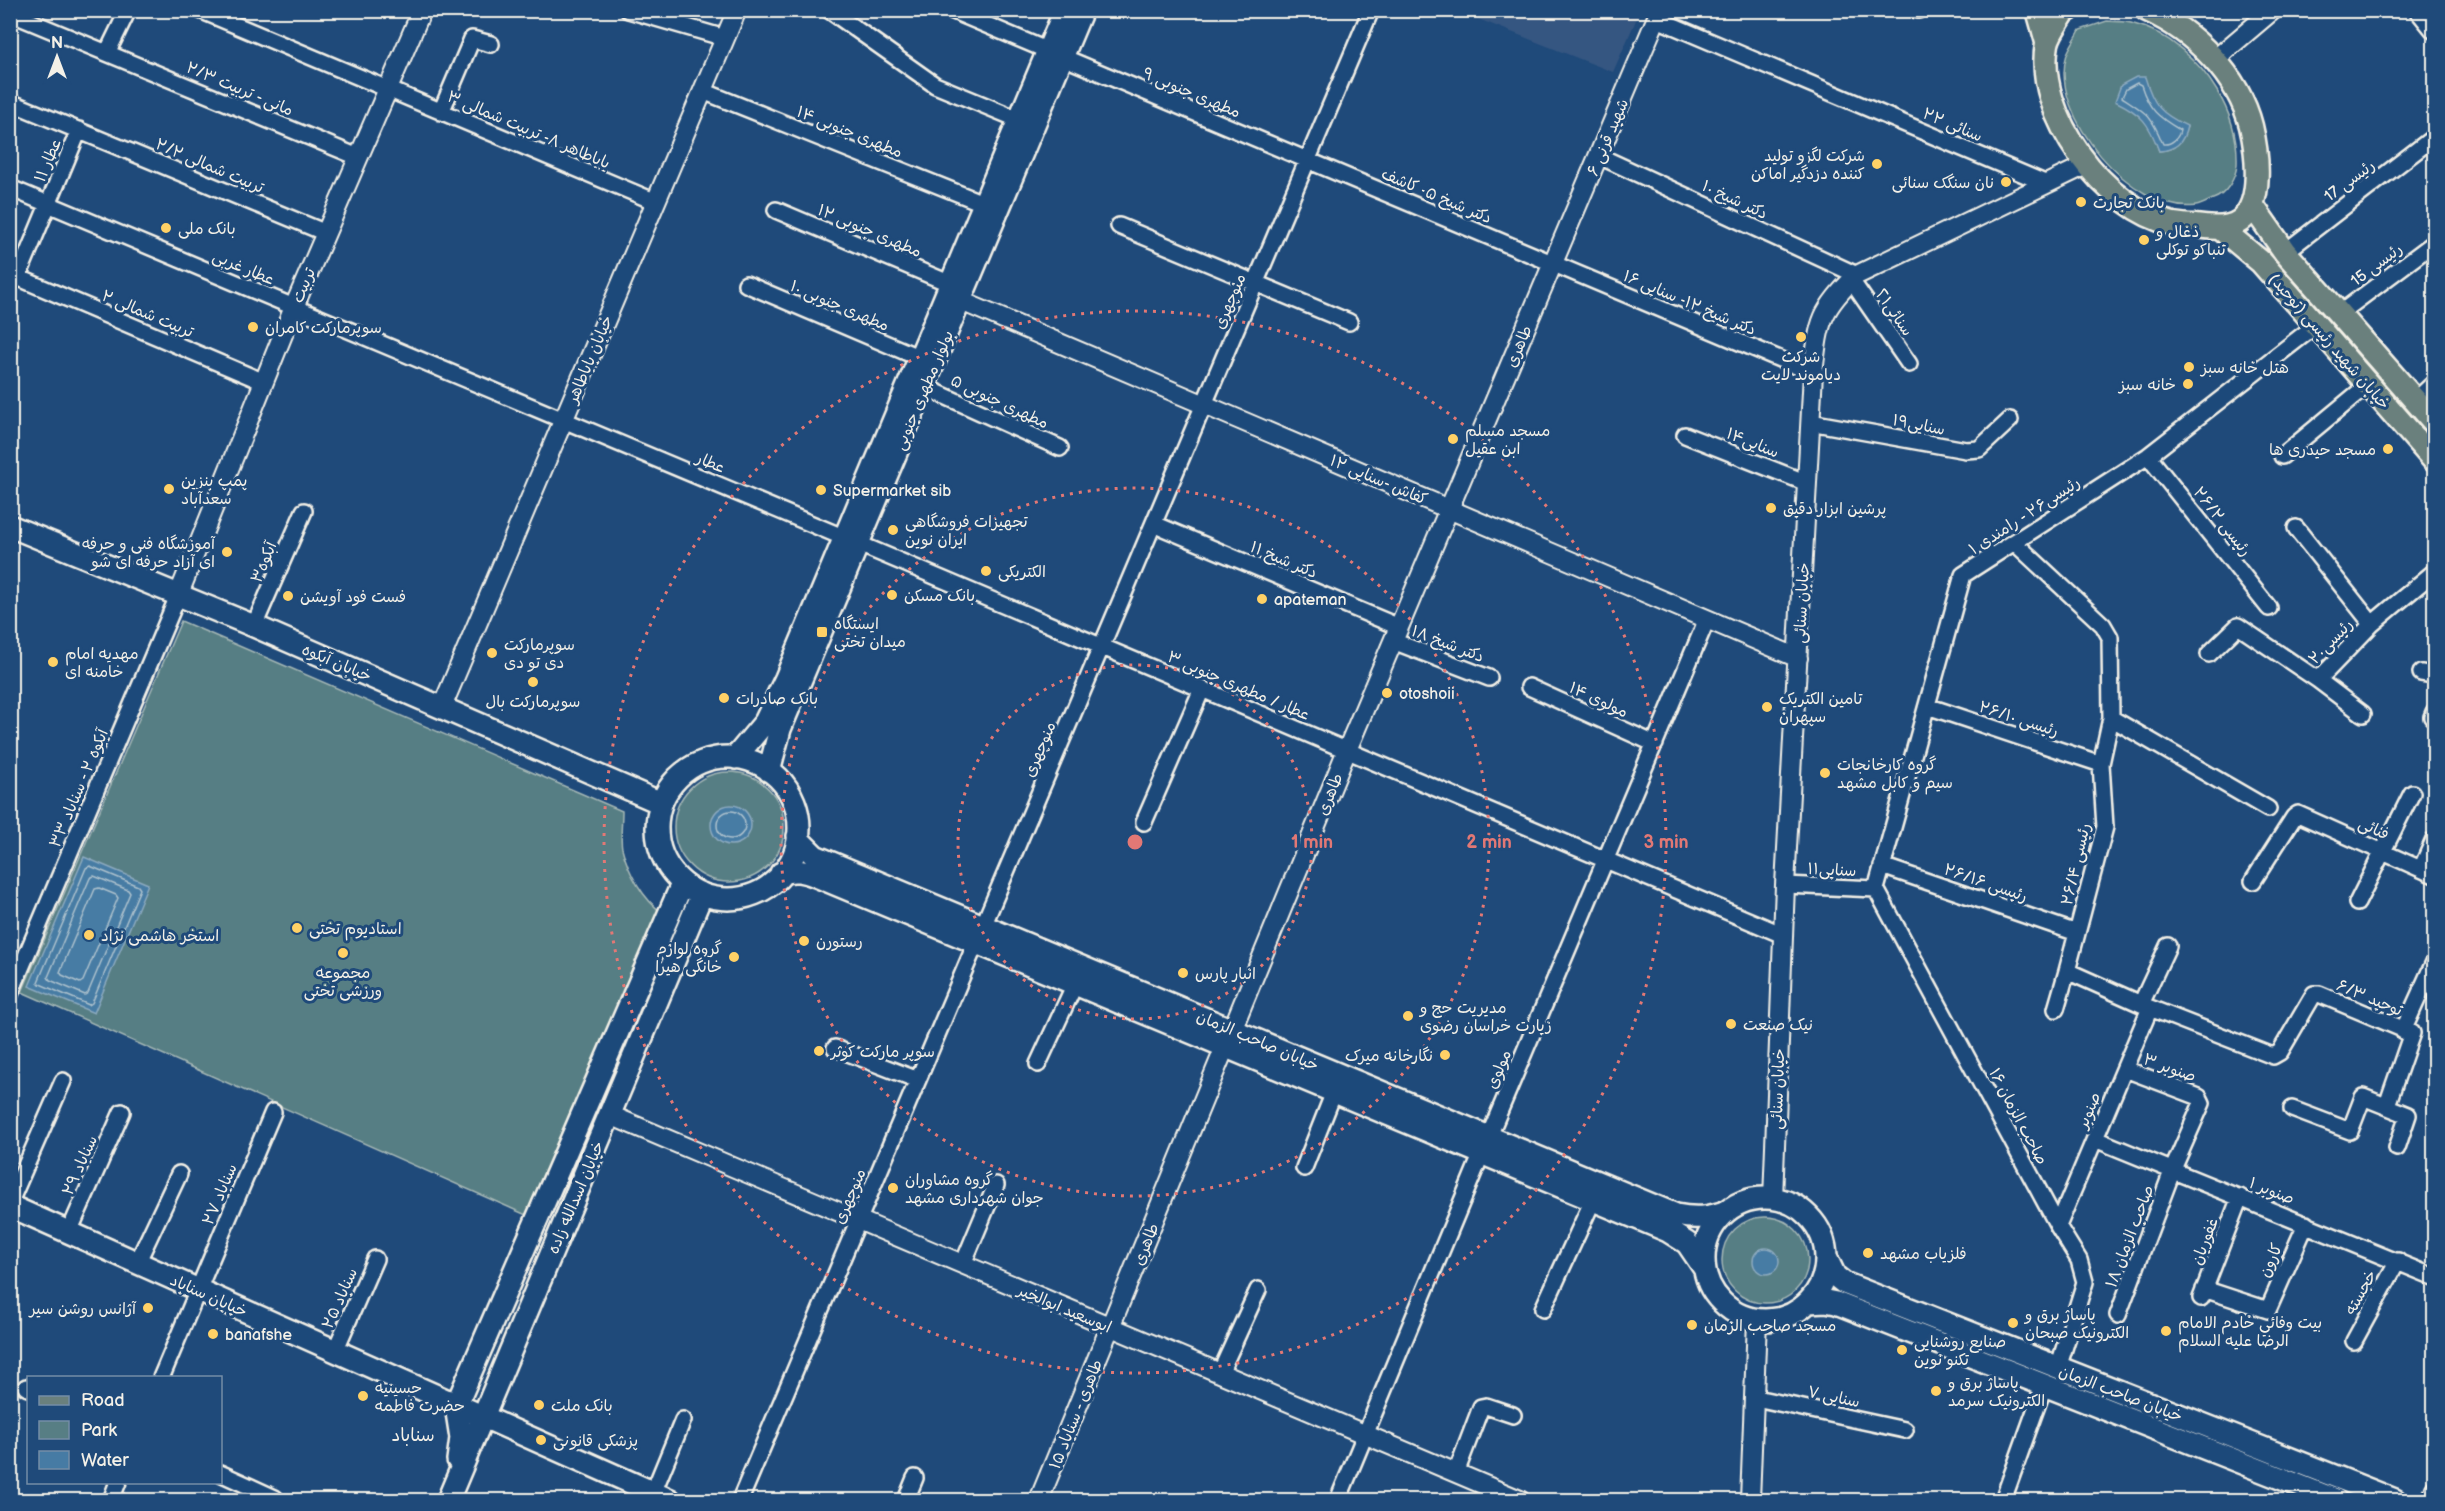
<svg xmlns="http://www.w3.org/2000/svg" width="2445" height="1511" font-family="'Balsamiq Sans','Playpen Sans Arabic',sans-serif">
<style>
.built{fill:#365681}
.green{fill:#577e84;stroke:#a6b8b6;stroke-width:1.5;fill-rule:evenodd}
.water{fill:#467ba4;stroke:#8caabf;stroke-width:1.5}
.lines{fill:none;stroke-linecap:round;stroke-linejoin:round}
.shore{stroke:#aec2cd;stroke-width:1.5}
.minor-casing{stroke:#f4f1e8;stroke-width:20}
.tertiary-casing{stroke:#f4f1e8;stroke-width:22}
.secondary-casing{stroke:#f4f1e8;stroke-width:26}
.primary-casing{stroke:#f4f1e8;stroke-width:27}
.minor{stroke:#1f4a7a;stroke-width:15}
.tertiary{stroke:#1f4a7a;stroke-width:18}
.secondary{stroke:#1f4a7a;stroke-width:21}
.primary{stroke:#6a807d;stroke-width:22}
.ring{fill:none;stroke:#e27875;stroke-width:3;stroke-dasharray:3 6}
.poi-dot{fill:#ffd166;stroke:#1f4a7a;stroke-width:2}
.labels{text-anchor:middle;stroke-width:6;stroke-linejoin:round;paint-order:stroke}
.street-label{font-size:16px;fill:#f4f1e8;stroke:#1f4a7a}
.poi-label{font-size:16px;fill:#f4f1e8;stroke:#1f4a7a;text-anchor:start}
.neighbourhood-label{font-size:18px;fill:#f4f1e8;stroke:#1f4a7a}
.centre{fill:#e27875;stroke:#1f4a7a;stroke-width:3}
.ring-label{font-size:18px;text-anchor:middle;font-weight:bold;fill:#e27875;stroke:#1f4a7a;stroke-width:6;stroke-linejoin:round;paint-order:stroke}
</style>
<rect width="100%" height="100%" fill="#1f4a7a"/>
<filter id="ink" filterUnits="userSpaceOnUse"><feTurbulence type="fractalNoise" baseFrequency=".0167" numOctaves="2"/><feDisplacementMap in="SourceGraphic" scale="12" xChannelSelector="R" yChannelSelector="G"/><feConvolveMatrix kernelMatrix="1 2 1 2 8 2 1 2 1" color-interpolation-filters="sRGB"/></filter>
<g filter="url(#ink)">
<path class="built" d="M1458,11H1640L1613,72Z"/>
<path class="green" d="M2107,21C2116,22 2126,21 2134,24C2168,32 2200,62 2217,91C2231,114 2238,137 2237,164C2236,178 2226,195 2213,199C2208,201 2202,205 2196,206C2134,215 2047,114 2067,54C2070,46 2076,38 2080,30ZM2151,99L2166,116L2187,127C2181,142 2177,150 2159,151L2151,129L2136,111Z
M181,621L622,811C622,823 620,837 622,848C628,872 643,900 664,914L533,1218L22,992Z
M674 827a55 55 0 1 1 110 0a55 55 0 1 1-110 0Z
M1722 1260a43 43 0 1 1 86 0a43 43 0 1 1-86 0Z"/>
<path class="water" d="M2136,77H2145C2153,105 2161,114 2187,126C2184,143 2175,150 2159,151C2149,123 2142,114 2115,101L2121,85Z
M711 825a20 20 0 1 1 40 0a20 20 0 1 1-40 0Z
M84,857L148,884L94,1013L29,986Z
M1753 1261a13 13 0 1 1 26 0a13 13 0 1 1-26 0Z"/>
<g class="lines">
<path class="shore" d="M2137,83L2141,85C2149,110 2158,117 2180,130C2179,138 2171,145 2163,144C2151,115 2148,114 2122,97L2126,89Z
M717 825a14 14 0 1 1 28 0a14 14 0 1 1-28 0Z
M90,866L138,886L140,889L92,1003L89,1005L40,984L38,982L86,868Z
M94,876L128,890L130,893L88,993L85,995L50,980L48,977L90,878Z
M99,888L116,895L118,898L83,981L80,983L62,975L60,972L95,889Z"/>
<defs>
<path id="minor" d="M200,10L656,202
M628,10L725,38
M829,10L935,85L1020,120
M951,10L1813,373
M1917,10H1919
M2417,10L2434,31
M10,13L358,157
M1657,19L2047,184
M107,53L128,10
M703,91L985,204
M10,102L326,233
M441,112L472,39L491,44
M1599,156L1857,275
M10,188L845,538
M776,210L951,284
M1119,226L1349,322
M2285,252L2434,137
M10,274L264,382
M18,277L79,130
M1851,280L1909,364
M746,284L920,358
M2339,314L2434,243
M925,387L1060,448
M2415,401L2434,383
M1810,422L1966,450L1979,449L2010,420
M1685,435L1807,483
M2148,456L2269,608
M2282,456L2369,384
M1154,524L1399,627
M2296,528L2372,624
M2014,542L2103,625L2110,637L2111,718L2101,764L2105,827L2067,971L2150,1008L2273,1056L2280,1052L2314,994H2319L2412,1033L2387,1105
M859,544L1783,935
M254,626L304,511
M1393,641L1489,678
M2209,654L2238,626L2318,680
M2421,673L2434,675
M1529,687L1655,744
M1927,706L2101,764
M2363,714L2318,680L2372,624L2434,572
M2432,717L2434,712
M2111,718L2268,809
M1144,822L1202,689
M1882,866L2077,933
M2421,869L2434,840
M2253,881L2294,817L2298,814L2434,875
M1785,885L1876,889
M1876,889L1963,575L2148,456L2316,325
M1876,889L2058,1226L2079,1260L2085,1282L2058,1368
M2357,903L2412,793
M10,994L178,596
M2141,1004L2168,946
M2056,1009L2067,971
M2403,1031L2434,962
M835,1048L918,1080
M1038,1064L1075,984
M2292,1109L2350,1131L2363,1097L2408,1115L2397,1148
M2095,1139L2434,1277
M1304,1168L1334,1092
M10,1202L63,1081
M2058,1226L2150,1008
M69,1232L122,1112
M137,1263L179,1174
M963,1264L996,1185
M2204,1289L2268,1310L2306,1224
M2201,1298L2240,1197
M1543,1309L1593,1200
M2118,1315L2173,1169L2202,1103L2199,1097L2125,1069
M2354,1341L2398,1261
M335,1351L375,1259
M1220,1373L1258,1290
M161,1378L273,1112
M26,1387L28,1388
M1756,1398L1905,1430
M220,1473L275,1498
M1456,1473L1481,1407L1486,1406L1513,1415
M653,1493L683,1420
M111,1500L118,1482
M740,1500L1371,10
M906,1500L915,1478
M1338,1500L1489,1136L1707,619
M2003,1500L2044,1386
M2430,1500L2434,1488"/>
<path id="tertiary" d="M2214,60L2273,10
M961,301L1798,658
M178,596L294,307L422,10
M442,707L737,10
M610,1115L1520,1500
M1773,1199L1785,885L1813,373C1819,323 1819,311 1857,275L2086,165
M1039,1500L1347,750L1660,10
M1750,1500L1757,1320"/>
<path id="secondary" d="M10,526L254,626L661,803
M657 828a71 71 0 1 1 142 0a71 71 0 1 1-142 0Z
M735,758L765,722L786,678L1065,10
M769,771L780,729L1082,10
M798,836L801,842L815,856L1676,1215C1695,1219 1709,1218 1727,1211
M781,873C795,869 803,871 816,876L1668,1231L1687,1243L1704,1268
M1704 1259a61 61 0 1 1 122 0a61 61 0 1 1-122 0Z
M10,1206L670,1500
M1826,1257L1835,1276L1844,1283L2395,1500
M1808,1302L1826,1301L1836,1303L2336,1500
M458,1460L461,1438L456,1406L682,884
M448,1500L702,894"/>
<path id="primary" d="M2038,10L2047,42
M2068,10L2064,12C2059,21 2049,33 2047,44C2034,114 2105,209 2173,224C2180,225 2188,226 2196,226C2209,228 2228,230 2240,221C2264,203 2257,151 2251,126C2238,75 2194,31 2147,10
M2252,205L2285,252L2434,422
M2220,228L2261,262L2434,460"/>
</defs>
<use href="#minor" class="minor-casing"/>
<use href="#tertiary" class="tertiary-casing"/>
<use href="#secondary" class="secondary-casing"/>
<use href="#primary" class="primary-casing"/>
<use href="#minor" class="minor"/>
<use href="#tertiary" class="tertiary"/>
<use href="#secondary" class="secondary"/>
<use href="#primary" class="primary"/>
</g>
</g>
<g class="ring">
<circle cx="1135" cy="842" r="177"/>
<circle cx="1135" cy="842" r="354"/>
<circle cx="1135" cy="842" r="531"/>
</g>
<g class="poi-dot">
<circle cx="1877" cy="164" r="6"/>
<circle cx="2006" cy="182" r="6"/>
<circle cx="2081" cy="202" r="6"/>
<circle cx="166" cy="228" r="6"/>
<circle cx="2144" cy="240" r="6"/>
<circle cx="253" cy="327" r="6"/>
<circle cx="1801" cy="337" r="6"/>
<circle cx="2189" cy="367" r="6"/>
<circle cx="2188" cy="384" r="6"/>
<circle cx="1453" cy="439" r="6"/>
<circle cx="2388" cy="449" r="6"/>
<circle cx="169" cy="489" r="6"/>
<circle cx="821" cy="490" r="6"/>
<circle cx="1771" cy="508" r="6"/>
<circle cx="893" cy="530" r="6"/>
<circle cx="227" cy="552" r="6"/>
<circle cx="986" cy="571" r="6"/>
<circle cx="892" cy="595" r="6"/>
<circle cx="288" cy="596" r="6"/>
<circle cx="1262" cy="599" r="6"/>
<rect x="816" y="626" width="12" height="12" rx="3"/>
<circle cx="492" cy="653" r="6"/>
<circle cx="53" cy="662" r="6"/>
<circle cx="533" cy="682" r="6"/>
<circle cx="1387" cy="693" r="6"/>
<circle cx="724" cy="698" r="6"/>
<circle cx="1767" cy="707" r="6"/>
<circle cx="1825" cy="773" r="6"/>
<circle cx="297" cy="928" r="6"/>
<circle cx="89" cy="935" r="6"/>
<circle cx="804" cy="941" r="6"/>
<circle cx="343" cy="953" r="6"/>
<circle cx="734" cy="957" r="6"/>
<circle cx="1183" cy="973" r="6"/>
<circle cx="1408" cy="1016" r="6"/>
<circle cx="1731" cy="1024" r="6"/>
<circle cx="819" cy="1051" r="6"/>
<circle cx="1445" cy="1055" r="6"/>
<circle cx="893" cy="1188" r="6"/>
<circle cx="1868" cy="1253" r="6"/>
<circle cx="148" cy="1308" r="6"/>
<circle cx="2013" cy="1323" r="6"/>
<circle cx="1692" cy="1325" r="6"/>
<circle cx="2166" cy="1331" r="6"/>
<circle cx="213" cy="1334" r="6"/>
<circle cx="1902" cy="1350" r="6"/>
<circle cx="1936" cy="1391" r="6"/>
<circle cx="363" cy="1396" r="6"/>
<circle cx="539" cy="1405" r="6"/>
<circle cx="541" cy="1440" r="6"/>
</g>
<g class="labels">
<g class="street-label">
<text transform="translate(240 88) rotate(23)" y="6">مانی - تربیت ۲/۳</text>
<text transform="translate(1192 92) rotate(23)" y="6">مطهری جنوبی ۹</text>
<text transform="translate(1953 124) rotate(23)" y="6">سنائی ۲۲</text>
<text transform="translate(529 129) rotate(23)" y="6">باباطاهر ۸- تربیت شمالی ۳</text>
<text transform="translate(850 131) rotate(22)" y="6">مطهری جنوبی ۱۴</text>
<text transform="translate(1607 137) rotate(-67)" y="6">شهید قرنی ۶</text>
<text transform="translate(47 160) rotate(-67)" y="6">عطار ۱۱</text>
<text transform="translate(210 165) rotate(23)" y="6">تربیت شمالی ۲/۲</text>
<text transform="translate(2349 180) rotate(-37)" y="6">رئیسی 17</text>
<text transform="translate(1437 195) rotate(23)" y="6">دکتر شیخ ۵- کاشف</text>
<text transform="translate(1735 199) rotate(25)" y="6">دکتر شیخ ۱۰</text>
<text transform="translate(870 230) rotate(23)" y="6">مطهری جنوبی ۱۲</text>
<text transform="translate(2376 264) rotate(-37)" y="6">رئیسی 15</text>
<text transform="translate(244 267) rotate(23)" y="6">عطار غربی</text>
<text transform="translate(303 285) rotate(-67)" y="6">تربیت</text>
<text transform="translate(1229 301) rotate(-67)" y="6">منوچهری</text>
<text transform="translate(1690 302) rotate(23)" y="6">دکتر شیخ ۱۲- سنایی ۱۶</text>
<text transform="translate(840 305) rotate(23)" y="6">مطهری جنوبی ۱۰</text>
<text transform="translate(1895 312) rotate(55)" y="6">سنائی٢١</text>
<text transform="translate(148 313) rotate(23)" y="6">تربیت شمالی ۲</text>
<text transform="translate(2330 341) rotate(49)" y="6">خیابان شهید رئیسی (توحید)</text>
<text transform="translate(1518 346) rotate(-67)" y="6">طاهری</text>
<text transform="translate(589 359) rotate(-67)" y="6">خیابان باباطاهر</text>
<text transform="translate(923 390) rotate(-67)" y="6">بولوار مطهری جنوبی</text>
<text transform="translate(1000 401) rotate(25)" y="6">مطهری جنوبی ۵</text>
<text transform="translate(1919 424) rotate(11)" y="6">سنایی۱۹</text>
<text transform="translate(1753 442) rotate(22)" y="6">سنایی۱۴</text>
<text transform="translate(711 462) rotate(23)" y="6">عطار</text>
<text transform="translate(1379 479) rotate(23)" y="6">کفاش -سنایی ۱۲</text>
<text transform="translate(2024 515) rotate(-33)" y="6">رئیسی۲۶ - رامندی ۱</text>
<text transform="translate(2223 521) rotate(52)" y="6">رئیسی ۲۶/۲</text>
<text transform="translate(1284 559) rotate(23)" y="6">دکتر شیخ ۱۱</text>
<text transform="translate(263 562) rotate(-67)" y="6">آبکوه۳</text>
<text transform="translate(1801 603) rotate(-87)" y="6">خیابان سنائی</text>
<text transform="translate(2330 641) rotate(-46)" y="6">رئیسی۲۰</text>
<text transform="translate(1448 643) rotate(21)" y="6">دکتر شیخ ۱۸</text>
<text transform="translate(337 662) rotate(23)" y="6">خیابان آبکوه</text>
<text transform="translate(1239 685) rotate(23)" y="6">عطار / مطهری جنوبی ۳</text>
<text transform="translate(1599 699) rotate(25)" y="6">مولوی ۱۴</text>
<text transform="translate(2019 718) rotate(18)" y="6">رئیسی ۲۶/۱۰</text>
<text transform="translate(1039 749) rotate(-67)" y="6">منوچهری</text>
<text transform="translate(78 788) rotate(-67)" y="6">آبکوه ۲ - سناباد ۳۳</text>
<text transform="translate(1329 794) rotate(-68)" y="6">طاهری</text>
<text transform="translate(2374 828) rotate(24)" y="6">فنائی</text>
<text transform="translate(2075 864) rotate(-77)" y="6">رئیسی ۲۶/۴</text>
<text transform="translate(1832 869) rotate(3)" y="6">سنایی۱۱</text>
<text transform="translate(1986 882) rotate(19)" y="6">رئیسی ۲۶/۱۶</text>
<text transform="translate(2370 997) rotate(23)" y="6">توحید ۶/۳</text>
<text transform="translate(1258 1040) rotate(23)" y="6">خیابان صاحب الزمان</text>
<text transform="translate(2170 1067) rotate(20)" y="6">صنوبر ۳</text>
<text transform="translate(1498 1069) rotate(-67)" y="6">مولوی</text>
<text transform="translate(1777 1089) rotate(-88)" y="6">خیابان سنائی</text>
<text transform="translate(2088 1110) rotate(-67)" y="6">صنوبر</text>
<text transform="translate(2019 1116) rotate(62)" y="6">صاحب الزمان ۱۶</text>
<text transform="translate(79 1165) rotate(-66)" y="6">سناباد ۲۹</text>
<text transform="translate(2272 1190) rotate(22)" y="6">صنوبر ۱</text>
<text transform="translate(219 1194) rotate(-67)" y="6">سناباد ۲۷</text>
<text transform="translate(849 1196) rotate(-67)" y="6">منوچهری</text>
<text transform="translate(575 1197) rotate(-67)" y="6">خیابان اسدالله زاده</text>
<text transform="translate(2129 1236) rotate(-69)" y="6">صاحب الزمان ۱۸</text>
<text transform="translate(2204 1241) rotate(-69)" y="6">غفوریان</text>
<text transform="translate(1145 1244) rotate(-68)" y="6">طاهری</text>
<text transform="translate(2270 1260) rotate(-66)" y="6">کارون</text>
<text transform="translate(2360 1292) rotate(-61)" y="6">خجسته</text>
<text transform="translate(209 1295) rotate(24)" y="6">خیابان سناباد</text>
<text transform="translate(339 1298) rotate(-66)" y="6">سناباد ۲۵</text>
<text transform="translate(1065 1308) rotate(23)" y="6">ابوسعید ابوالخیر</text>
<text transform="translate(2121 1393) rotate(21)" y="6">خیابان صاحب الزمان</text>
<text transform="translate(1834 1396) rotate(12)" y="6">سنایی ۷</text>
<text transform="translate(1075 1414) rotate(-68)" y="6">طاهری - سناباد ۱۵</text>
</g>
<g class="poi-label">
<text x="1865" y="161" text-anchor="end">شرکت لگزو تولید<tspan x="1865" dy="18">کننده دزدگیر اماکن</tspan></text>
<text x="1994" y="188" text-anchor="end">نان سنگک سنائی</text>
<text x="2093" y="208">بانک تجارت</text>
<text x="178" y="234">بانک ملی</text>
<text x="2156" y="237">ذغال و<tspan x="2156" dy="18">تنباکو توکلی</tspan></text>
<text x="265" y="333">سوپرمارکت کامران</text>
<text x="1801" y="362" text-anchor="middle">شرکت<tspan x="1801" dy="18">دیاموند لایت</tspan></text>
<text x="2201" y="373">هتل خانه سبز</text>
<text x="2176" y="390" text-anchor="end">خانه سبز</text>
<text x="1465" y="436">مسجد مسلم<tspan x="1465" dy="18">ابن عقیل</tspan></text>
<text x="2376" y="455" text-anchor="end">مسجد حیدری ها</text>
<text x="181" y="486">پمپ بنزین<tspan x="181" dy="18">سعدآباد</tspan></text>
<text x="833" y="496">Supermarket sib</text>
<text x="1783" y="514">پرشین ابزار دقیق</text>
<text x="905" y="527">تجهیزات فروشگاهی<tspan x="905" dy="18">ایران نوین</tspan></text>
<text x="215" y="549" text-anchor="end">آموزشگاه فنی و حرفه<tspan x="215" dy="18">ای آزاد حرفه ای شو</tspan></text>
<text x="998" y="577">الکتریکی</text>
<text x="904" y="601">بانک مسکن</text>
<text x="300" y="602">فست فود آویشن</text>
<text x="1274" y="605">apateman</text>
<text x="834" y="629">ایستگاه<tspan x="834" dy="18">میدان تختی</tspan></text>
<text x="504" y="650">سوپرمارکت<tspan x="504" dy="18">دی تو دی</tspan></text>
<text x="65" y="659">مهدیه امام<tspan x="65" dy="18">خامنه ای</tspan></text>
<text x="1399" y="699">otoshoii</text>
<text x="736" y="704">بانک صادرات</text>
<text x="1779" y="704">تامین الکتریک<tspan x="1779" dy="18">سپهران</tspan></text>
<text x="533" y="707" text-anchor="middle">سوپرمارکت بال</text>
<text x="1837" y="770">گروه کارخانجات<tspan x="1837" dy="18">سیم و کابل مشهد</tspan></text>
<text x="309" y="934">استادیوم تختی</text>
<text x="101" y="941">استخر هاشمی نژاد</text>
<text x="816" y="947">رستورن</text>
<text x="722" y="954" text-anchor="end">گروه لوازم<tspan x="722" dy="18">خانگی هیرا</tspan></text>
<text x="343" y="978" text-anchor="middle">مجموعه<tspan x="343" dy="18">ورزشی تختی</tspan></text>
<text x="1195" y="979">انبار پارس</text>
<text x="1420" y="1013">مدیریت حج و<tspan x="1420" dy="18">زیارت خراسان رضوی</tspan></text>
<text x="1743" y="1030">نیک صنعت</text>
<text x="831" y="1057">سوپر مارکت کوثر</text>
<text x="1433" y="1061" text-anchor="end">نگارخانه میرک</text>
<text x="905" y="1185">گروه مشاوران<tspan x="905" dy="18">جوان شهرداری مشهد</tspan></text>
<text x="1880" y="1259">فلزیاب مشهد</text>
<text x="136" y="1314" text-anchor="end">آژانس روشن سیر</text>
<text x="2025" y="1320">پاساژ برق و<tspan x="2025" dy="18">الکترونیک صبحان</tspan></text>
<text x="2178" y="1328">بيت وفائي خادم الامام<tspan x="2178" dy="18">الرضا عليه السلام</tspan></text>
<text x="1704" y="1331">مسجد صاحب الزمان</text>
<text x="225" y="1340">banafshe</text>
<text x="1914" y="1347">صنایع روشنایی<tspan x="1914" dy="18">تکنو نوین</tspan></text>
<text x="1948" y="1388">پاساژ برق و<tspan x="1948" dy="18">الکترونیک سرمد</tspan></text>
<text x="375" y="1393">حسینیه<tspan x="375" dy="18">حضرت فاطمه</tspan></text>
<text x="551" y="1411">بانک ملت</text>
<text x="553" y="1446">پزشکی قانونی</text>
</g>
<g class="neighbourhood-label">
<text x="413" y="1441">سناباد</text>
</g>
</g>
<circle cx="1135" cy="842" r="9" class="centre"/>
<g class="ring-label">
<text x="1312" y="848">1 min</text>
<text x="1489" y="848">2 min</text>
<text x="1666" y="848">3 min</text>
</g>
<rect width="2445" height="1511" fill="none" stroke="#1f4a7a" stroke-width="36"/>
<rect x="18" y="18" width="2409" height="1475" fill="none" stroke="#f4f1e8" stroke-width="2" filter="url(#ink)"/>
<rect x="27" y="1376" width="195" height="108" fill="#1f4a7a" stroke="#748da6" stroke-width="1.5"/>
<rect x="39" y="1396" width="30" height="9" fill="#6a807d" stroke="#748da6" stroke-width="1.5"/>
<text x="81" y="1406" font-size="18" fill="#f4f1e8">Road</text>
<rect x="39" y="1421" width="30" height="18" fill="#577e84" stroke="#748da6" stroke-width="1.5"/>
<text x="81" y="1436" font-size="18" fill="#f4f1e8">Park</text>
<rect x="39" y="1451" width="30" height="18" fill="#467ba4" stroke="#748da6" stroke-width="1.5"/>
<text x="81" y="1466" font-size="18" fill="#f4f1e8">Water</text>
<g transform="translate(57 57)" stroke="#1f4a7a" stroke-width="4.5" paint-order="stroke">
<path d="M0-4.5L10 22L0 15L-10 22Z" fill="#f4f1e8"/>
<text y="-9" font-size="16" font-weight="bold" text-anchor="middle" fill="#f4f1e8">N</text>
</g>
</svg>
